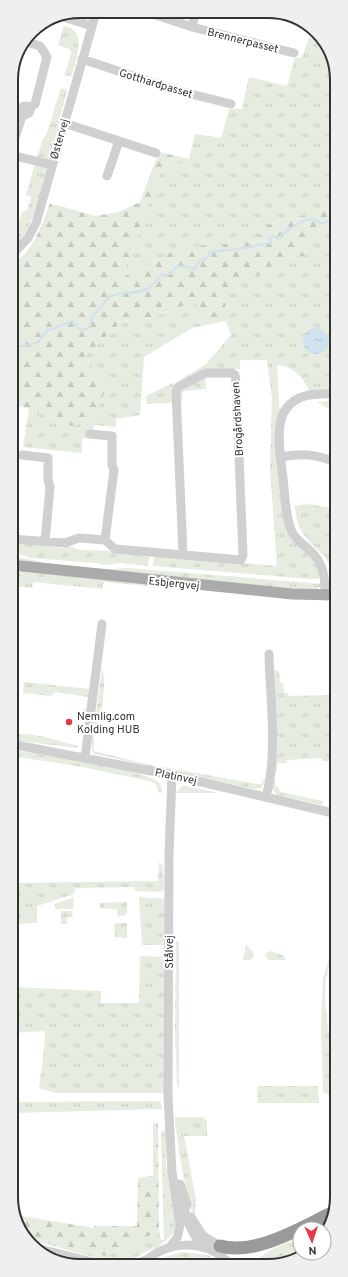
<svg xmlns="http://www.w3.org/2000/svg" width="348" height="1277" font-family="Overpass,sans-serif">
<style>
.grass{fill:url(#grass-tufts)}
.forest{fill:url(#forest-firs)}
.water{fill:url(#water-ripples)}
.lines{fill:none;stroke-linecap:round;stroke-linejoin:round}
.stream{stroke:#cfe2ee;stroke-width:2}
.minor{stroke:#d0d0d0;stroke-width:9}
.major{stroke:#ababab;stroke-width:11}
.highway{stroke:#9a9a9a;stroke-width:13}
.poi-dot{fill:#e63946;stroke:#fff;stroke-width:1.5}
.labels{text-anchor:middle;stroke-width:4;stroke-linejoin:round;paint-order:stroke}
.street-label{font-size:11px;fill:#333;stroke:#fff}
.poi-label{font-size:11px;fill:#333;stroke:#fff;text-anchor:start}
.rim{fill:none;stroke:#333;stroke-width:2}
</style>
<defs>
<pattern id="grass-tufts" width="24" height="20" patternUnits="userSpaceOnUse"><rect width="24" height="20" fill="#e6ecdf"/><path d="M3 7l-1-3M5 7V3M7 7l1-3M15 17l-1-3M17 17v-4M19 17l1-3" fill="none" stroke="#c6cbc0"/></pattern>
<pattern id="forest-firs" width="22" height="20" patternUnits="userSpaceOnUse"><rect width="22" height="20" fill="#e6ecdf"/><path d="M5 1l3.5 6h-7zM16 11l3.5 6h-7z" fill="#c6cbc0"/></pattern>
<pattern id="water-ripples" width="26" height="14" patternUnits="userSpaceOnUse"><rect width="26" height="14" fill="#cfe2ee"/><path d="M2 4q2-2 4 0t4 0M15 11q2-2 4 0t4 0" fill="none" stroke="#b2c2cd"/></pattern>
</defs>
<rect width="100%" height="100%" fill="#fff"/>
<path class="grass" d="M64,26C89,30 75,62 71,77L65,75L71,52L69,49L58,45Z
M309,37L323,42L336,71V208L268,224L253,242L122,278L159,174L189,159L195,134L221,138L229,109H242L249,77L287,86L295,58H302Z
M61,88L67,90L49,162L37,159L42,141L47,133Z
M35,164L47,168C39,191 33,235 11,249V236L16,232L22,212L27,211L31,197L26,195Z
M336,227L337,390L310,392C303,378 295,367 277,365L279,406L281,411L286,520L319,566L320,576L318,579H310L153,566L154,555L277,566L270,469L272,398L267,360H240V369L206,370L181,382L180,380L206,364L231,335L226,321L192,328L144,357L140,415L116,419V427L94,425L90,438L82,439V453L23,447L29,409L71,426L103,380L84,357L123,321L151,318L195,301L224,309L226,304L219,299L221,294L226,290L268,269L277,260L305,256C313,236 314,229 336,227Z
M205,377L206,389L184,391L182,394V402H180L181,388Z
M173,383L175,403L147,404L146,396Z
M337,400V414L317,402Z
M307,504L337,509V580L332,581C331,553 315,552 302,532C297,525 296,514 295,506Z
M20,543L63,548L69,546L80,550L112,551L149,557L148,566L121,563L106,565L97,563L30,558L15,552L16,545Z
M12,556L46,563L107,569L127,568L322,584L316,591L15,563Z
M11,571L169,586V588L104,582L102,589L33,582L32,588L11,586Z
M102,669C108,683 100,713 98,728L94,727Z
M272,670L279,671L280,683H283L284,693H288L289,696L330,695V717H334L335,746H331L332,761H322L321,758L287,760V763H278L276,774H273Z
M24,682L90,689L87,718L84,719L82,715L83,709H86L88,697L55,692L51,696L23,693Z
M28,734L45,737L78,746V748L11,740V735Z
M94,736V751L146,764L257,784H261L264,779H266L261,788L254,789L95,754L92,751V738Z
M11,750C35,753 145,770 158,782C162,785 162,789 162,793L158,792L156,784L149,781L77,766L11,756Z
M272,778L275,779V784L281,792L323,801V805L277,795L272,789Z
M184,786H186L218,793H176L181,787Z
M11,847H13L14,883L158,881L159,862L163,866L164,889L161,892L136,891L134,887L75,888L74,894L37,906V923L12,924Z
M74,897L73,909H56L55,904Z
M139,897L164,899V945H142Z
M127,902V914L118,917L117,909L100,908V903Z
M61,911H72L73,917H67V924H61Z
M118,923H127V938L115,937L114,924Z
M337,934V944L330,961L326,978L325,999L328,1030L337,1050V1096L323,1093L321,1024L323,978Z
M179,941V1087H177L175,1030L176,942Z
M246,945L253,952L254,956L251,960H243Z
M270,951L284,956L286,960H268L265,954Z
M143,956L162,957L164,959V1093H56L39,1088L45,1041V1031L12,1033V987L101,991V1003H139L140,957Z
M337,970V1015H334C328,1002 333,983 337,970Z
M257,1086H318L319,1103H258Z
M160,1101L163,1109L12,1113V1102Z
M176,1117H203L207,1121V1136H184L196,1200L195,1217L192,1213C184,1182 178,1151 175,1119Z
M166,1130V1163L176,1217L175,1228L172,1235L157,1248L148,1250L133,1259L122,1262L108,1261L28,1239L27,1238L106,1256L159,1231L161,1240H164L161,1134L162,1131Z
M300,1237V1249L277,1265H236L235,1263C251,1264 260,1257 273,1249C282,1245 291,1241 300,1237Z
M182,1252L208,1255L223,1265H150L165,1257Z"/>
<path class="forest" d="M159,152L189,159L159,174L122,278L182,247L253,242L268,224L336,208V227C314,229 314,236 305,256L277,260L268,269L221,294L219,299L226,304L224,312L221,319L202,316L195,301L151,318L123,321L84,357L103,380L106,389L98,407L86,423L71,426L26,408L11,404V265C33,253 42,225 50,203L95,216L119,212L140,202Z
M158,1123L159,1231L106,1256L27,1238L16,1215L94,1228V1226H137L138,1178L153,1176V1124Z"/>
<path class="water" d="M303 341a13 13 0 1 1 26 0a13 13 0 1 1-26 0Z"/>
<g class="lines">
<path class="stream" d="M20,346H25L38,342L47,331L72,321L81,331L90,327L93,316L110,296C135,289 143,299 162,274L166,276L173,272L176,267L181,266L195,269L199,261L206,259L210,252C226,250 239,249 255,246C261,244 265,245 271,242L269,238L272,236L278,238C283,233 304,218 311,219C314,219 320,223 323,224L336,214"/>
<path class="minor" d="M156,15L192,27L294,53
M60,16L92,26
M192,27L195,14
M27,42L40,46L47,57L35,104L31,107
M82,59L175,90L231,104
M64,123L156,153
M11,150L22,116L29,113L31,107L25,106L18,109L22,116
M11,155L52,165
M107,176L119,141
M11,256L28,238L36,223L95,16
M90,434L112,436V465L114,470L105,540
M22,455L48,458V480L50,487L45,541
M281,457C302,453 317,454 337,463
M11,511V531
M11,539L65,543L79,538L105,540L115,549L241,560L243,555L236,382L235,375L232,373H206L178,387L176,392L183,554
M325,596C325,583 325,567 315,556C308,547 297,542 292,532C285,516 285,495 283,478C280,449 268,403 309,395C318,394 328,394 337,393
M11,744L172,775L337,814
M85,758L102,624
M266,796C278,757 270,696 269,654
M180,1184L187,1205
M183,1201C187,1222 190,1231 204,1248
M191,1217L203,1236L220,1246
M170,1247L177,1238L180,1225L172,1172L168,1096L169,854L172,775
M36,1248L105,1265
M132,1265L146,1260
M141,1265C167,1239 206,1238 231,1265"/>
<path class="major" d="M11,565L292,594L337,595"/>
<path class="highway" d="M220,1246C255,1256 300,1228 332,1213"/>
</g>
<circle class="poi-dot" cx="69" cy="722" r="4"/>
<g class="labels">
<g class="street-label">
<text transform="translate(243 40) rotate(14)" y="4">Brennerpasset</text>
<text transform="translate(156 83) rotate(17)" y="4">Gotthardpasset</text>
<text transform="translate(59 139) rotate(-74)" y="4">Østervej</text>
<text transform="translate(237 419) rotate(-93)" y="4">Brogårdshaven</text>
<text transform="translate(174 583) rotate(6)" y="4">Esbjergvej</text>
<text transform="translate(176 776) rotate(12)" y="4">Platinvej</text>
<text transform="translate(169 952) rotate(-90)" y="4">Stålvej</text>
</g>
<g class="poi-label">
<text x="77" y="720">Nemlig.com<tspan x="77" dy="13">Kolding HUB</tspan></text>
</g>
</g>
<path d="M0 0H348V1277H0ZM80 18H268A62 62 0 0 1 330 80V1197A62 62 0 0 1 268 1259H80A62 62 0 0 1 18 1197V80A62 62 0 0 1 80 18Z" fill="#efefef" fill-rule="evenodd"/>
<path class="rim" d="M80 18H268A62 62 0 0 1 330 80V1197A62 62 0 0 1 268 1259H80A62 62 0 0 1 18 1197V80A62 62 0 0 1 80 18Z"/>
<g transform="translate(312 1241) rotate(177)"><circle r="19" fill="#ffffff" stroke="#adadad"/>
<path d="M0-3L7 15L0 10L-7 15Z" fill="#e63946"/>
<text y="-6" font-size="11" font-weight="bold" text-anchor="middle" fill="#333333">N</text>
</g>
</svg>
